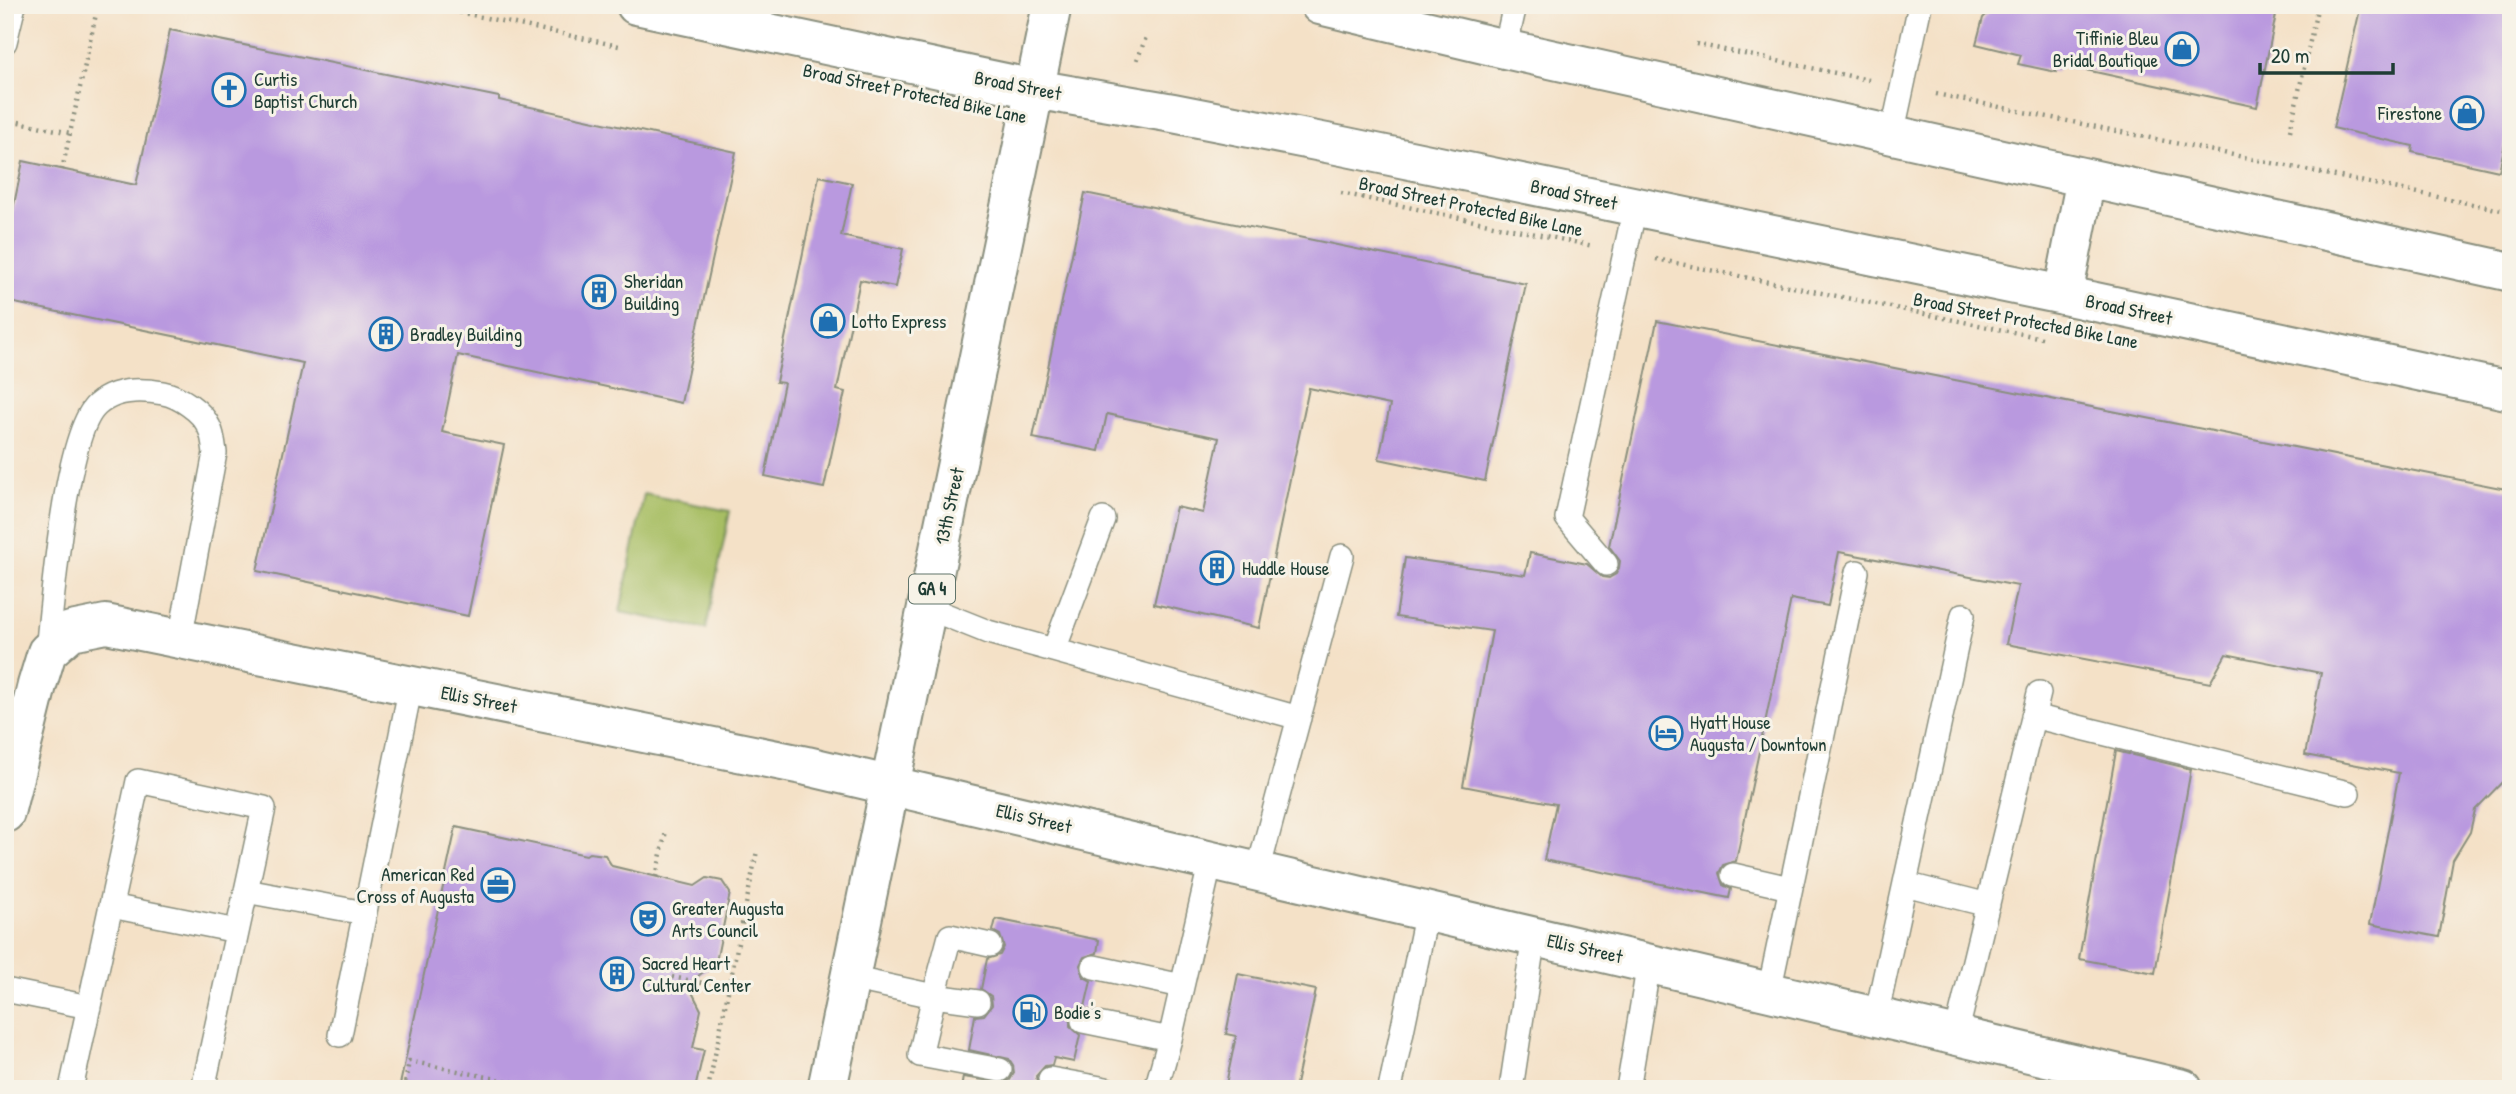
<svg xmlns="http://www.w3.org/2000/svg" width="2516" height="1094" font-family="'Patrick Hand',sans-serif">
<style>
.green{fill:#a7be63;stroke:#637e4c;stroke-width:2}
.building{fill:#b999df}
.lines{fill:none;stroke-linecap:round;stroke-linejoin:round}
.service-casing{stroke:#8a8f7e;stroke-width:26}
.minor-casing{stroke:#8a8f7e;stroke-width:42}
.primary-casing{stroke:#8a8f7e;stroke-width:42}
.path{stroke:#8a8f7e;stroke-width:4.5;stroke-dasharray:2 5;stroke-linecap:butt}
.service{stroke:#fff;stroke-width:23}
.minor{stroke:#fff;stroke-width:38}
.primary{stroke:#fff;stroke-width:38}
.labels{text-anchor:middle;stroke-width:6;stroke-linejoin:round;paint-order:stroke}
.shield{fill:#f7f3e8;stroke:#60746a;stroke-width:2}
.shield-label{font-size:18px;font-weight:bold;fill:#1f3d34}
.poi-label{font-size:19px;fill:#1f3d34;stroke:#f7f3e8;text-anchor:start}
.street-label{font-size:19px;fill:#1f3d34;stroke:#f7f3e8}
</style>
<rect width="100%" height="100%" fill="#f7f3e8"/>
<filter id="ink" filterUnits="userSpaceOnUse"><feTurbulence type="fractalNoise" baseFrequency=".0143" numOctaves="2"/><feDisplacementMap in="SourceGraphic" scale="14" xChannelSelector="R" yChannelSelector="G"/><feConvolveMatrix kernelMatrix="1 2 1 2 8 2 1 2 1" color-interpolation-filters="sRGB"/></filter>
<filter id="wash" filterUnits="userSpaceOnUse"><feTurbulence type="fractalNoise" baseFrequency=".00686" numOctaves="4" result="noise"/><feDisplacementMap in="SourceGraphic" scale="28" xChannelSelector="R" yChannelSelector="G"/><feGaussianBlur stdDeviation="1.57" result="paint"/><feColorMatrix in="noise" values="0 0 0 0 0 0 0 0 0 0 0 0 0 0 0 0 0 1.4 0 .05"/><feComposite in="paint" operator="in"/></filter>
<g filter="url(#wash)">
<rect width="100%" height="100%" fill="#f4e1c7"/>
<path class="green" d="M644,494L730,511L706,629L620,612Z"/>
<g id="blocks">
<path class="building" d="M1995,5H2278L2257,107L2058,64L2056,72L2018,64L2021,55L1976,44L1983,18Z
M2361,5H2511V117L2499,171L2412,152L2413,146L2333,128Z
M170,30L499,97V100L736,152L681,403L458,355L442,432L504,445L468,616L257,571L303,363L5,301V212L12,214L23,161L136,185Z
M819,176L852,183L841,236L903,249L895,287L860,280L837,390L845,392L824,488L765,476L784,383L776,382Z
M1085,193L1526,284L1485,481L1379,459L1390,405L1309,388L1259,628L1154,604L1176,507L1203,513L1219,438L1107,414L1099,451L1033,438Z
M1657,321L2511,490V773L2475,810L2470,832L2453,860L2439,937L2370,924L2399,773L2305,755L2321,673L2226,654L2210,683L2006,644L2018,586L1839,552L1828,606L1791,599L1736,861L1723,865L1719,873L1723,885L1731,889L1729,898L1544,860L1556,804L1463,786L1492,631L1396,617L1405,558L1525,575L1530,553L1587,564L1602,577L1609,578L1616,574L1619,568L1620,561L1609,546Z
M2116,751L2191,769L2155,973L2079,959Z
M456,827L586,855L589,853L605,855L612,866L695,886L707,878L722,881L730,893L716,962L688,984L701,1010L693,1048L704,1050L695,1089H399Z
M996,919L1099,940L1097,953L1084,957L1080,965L1084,977L1091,981L1085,1007L1078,1008L1070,1018V1026L1080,1035L1074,1062L1054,1058L1052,1065L1045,1066L1036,1076L1037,1083L1040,1089H961L963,1077L1004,1083L1010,1080L1014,1073L1013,1065L1009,1059L969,1050L975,1016L984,1015L992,1005L991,996L981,989L987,959L1000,955L1004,947L1000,935L993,931Z
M1238,974L1316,990L1295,1089H1225L1236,1036L1226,1034Z"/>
</g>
</g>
<g filter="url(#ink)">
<use href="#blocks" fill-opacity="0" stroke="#8a8f7e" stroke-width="2"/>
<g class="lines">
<defs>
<path id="service" d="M5,42L14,5
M1505,49L1515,5
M1892,135L1920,5
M1606,564L1567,518L1635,207
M928,608L988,632L1299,718
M1054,650L1103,519
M47,652C52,605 65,433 97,405C115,389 141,389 163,393C179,396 202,411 209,427C213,434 214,445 215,453L180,639
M2033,716L2348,793
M1258,871L1342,556
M1733,875L1790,888
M1905,884L1988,905
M246,891L365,913
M111,906L237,931
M1094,967L1182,986
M850,978L934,996L950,936L990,945
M5,990L89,1007
M1769,992L1857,572
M978,1002L934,996L920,1055L1000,1070
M1876,1017L1963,615
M1083,1021L1170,1039
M340,1035L411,685
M1956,1035L2039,693
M1050,1079L1106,1089
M71,1089L138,781L264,808L203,1089
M1156,1089L1170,1039L1211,860
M1390,1089L1427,911
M1511,1089L1534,936
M1628,1089L1649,963"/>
<path id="minor" d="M5,813L37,685L47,652L71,631L106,624L807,766L2183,1089"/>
<path id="primary" d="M636,5L1034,89L1173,113L1342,146L2063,295L2511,391
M1320,5L1505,49L2511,272
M2063,295L2086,178
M827,1089L1052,5"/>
</defs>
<use href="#service" class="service-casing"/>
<use href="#minor" class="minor-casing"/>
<use href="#primary" class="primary-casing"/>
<path class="path" d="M425,5L619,46
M969,8L970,5
M1696,44L1869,80
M1137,60L1147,35
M1936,94L2511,212
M5,119L70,133
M2290,131L2318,5
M62,170L98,5
M1341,193L1593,246
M1656,259L2042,338
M656,877L666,831
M722,932L739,935
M672,977L729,988
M404,1089L409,1061L512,1082L511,1089
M708,1089L757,851"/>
<use href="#service" class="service"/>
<use href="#minor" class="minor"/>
<use href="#primary" class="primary"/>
</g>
</g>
<defs>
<symbol id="shop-ring" viewBox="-11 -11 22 22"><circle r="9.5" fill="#f7f3e8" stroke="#1f6fb2" stroke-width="1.5"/><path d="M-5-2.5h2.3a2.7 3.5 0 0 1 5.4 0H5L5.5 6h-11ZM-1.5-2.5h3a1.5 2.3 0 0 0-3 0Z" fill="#1f6fb2"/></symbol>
<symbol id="church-ring" viewBox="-11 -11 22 22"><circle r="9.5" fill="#f7f3e8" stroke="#1f6fb2" stroke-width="1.5"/><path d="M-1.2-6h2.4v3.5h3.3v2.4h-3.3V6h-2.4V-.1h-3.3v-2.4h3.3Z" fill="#1f6fb2"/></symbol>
<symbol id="building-ring" viewBox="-11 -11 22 22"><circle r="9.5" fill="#f7f3e8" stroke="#1f6fb2" stroke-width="1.5"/><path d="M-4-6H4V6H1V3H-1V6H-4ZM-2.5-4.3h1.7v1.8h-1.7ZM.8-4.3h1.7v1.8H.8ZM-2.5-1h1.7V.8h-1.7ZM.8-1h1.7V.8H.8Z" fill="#1f6fb2"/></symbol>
<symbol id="hotel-ring" viewBox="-11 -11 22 22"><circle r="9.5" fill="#f7f3e8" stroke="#1f6fb2" stroke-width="1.5"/><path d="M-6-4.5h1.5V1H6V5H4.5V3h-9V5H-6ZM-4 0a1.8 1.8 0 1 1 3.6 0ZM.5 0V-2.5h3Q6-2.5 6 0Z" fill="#1f6fb2"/></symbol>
<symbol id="office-ring" viewBox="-11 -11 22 22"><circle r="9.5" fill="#f7f3e8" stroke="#1f6fb2" stroke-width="1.5"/><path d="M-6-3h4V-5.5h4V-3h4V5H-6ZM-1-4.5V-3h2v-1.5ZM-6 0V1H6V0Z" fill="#1f6fb2"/></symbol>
<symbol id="theatre-ring" viewBox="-11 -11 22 22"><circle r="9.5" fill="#f7f3e8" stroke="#1f6fb2" stroke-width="1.5"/><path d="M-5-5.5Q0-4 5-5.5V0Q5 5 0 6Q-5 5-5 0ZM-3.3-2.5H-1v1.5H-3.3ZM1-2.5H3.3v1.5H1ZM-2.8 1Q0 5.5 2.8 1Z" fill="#1f6fb2"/></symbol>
<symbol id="fuel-ring" viewBox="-11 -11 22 22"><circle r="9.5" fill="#f7f3e8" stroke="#1f6fb2" stroke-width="1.5"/><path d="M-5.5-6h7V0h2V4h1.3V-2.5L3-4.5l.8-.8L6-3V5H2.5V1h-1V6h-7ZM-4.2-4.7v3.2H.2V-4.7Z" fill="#1f6fb2"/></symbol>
</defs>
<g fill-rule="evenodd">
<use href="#shop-ring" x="2163" y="30" width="38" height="38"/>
<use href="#church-ring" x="210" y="71" width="38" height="38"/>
<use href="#shop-ring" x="2448" y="94" width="38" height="38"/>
<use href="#building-ring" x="580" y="273" width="38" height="38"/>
<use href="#shop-ring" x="809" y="302" width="38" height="38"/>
<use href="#building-ring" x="367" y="315" width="38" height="38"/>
<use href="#building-ring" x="1198" y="549" width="38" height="38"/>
<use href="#hotel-ring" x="1647" y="714" width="38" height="38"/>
<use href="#office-ring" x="479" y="866" width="38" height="38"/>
<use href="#theatre-ring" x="629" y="900" width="38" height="38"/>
<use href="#building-ring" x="598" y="955" width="38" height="38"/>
<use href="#fuel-ring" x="1011" y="993" width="38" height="38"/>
</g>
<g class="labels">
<rect class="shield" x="909" y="574.5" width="46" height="29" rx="5"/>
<g class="shield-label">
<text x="932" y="595">GA 4</text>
</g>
<g class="poi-label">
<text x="2158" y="45" text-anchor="end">Tiffinie Bleu<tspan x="2158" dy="22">Bridal Boutique</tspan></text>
<text x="254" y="86">Curtis<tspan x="254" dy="22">Baptist Church</tspan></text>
<text x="2442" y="120" text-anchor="end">Firestone</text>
<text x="624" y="288">Sheridan<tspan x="624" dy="22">Building</tspan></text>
<text x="852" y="328">Lotto Express</text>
<text x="410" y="341">Bradley Building</text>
<text x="1242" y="575">Huddle House</text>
<text x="1690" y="729">Hyatt House<tspan x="1690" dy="22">Augusta / Downtown</tspan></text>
<text x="474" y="881" text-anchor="end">American Red<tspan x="474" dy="22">Cross of Augusta</tspan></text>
<text x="672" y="915">Greater Augusta<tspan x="672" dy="22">Arts Council</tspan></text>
<text x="642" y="970">Sacred Heart<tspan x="642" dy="22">Cultural Center</tspan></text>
<text x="1054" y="1019">Bodie's</text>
</g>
<g class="street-label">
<text transform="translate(1018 85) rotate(11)" y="7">Broad Street</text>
<text transform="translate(915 93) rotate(12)" y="7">Broad Street Protected Bike Lane</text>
<text transform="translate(1574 194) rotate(12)" y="7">Broad Street</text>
<text transform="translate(1471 206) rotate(12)" y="7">Broad Street Protected Bike Lane</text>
<text transform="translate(2129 309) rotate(12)" y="7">Broad Street</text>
<text transform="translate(2026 320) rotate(11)" y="7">Broad Street Protected Bike Lane</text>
<text transform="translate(949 506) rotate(-78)" y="7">13th Street</text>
<text transform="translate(479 699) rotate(11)" y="7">Ellis Street</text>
<text transform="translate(1034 818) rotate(13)" y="7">Ellis Street</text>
<text transform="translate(1585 948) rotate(13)" y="7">Ellis Street</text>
</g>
</g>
<rect width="2516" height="1094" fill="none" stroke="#f7f3e8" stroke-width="28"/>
<path d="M2260 63v10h133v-10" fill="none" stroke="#1f3d34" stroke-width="3.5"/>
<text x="2271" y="63" font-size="21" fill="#1f3d34" stroke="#f7f3e8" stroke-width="5" paint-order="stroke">20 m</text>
</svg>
